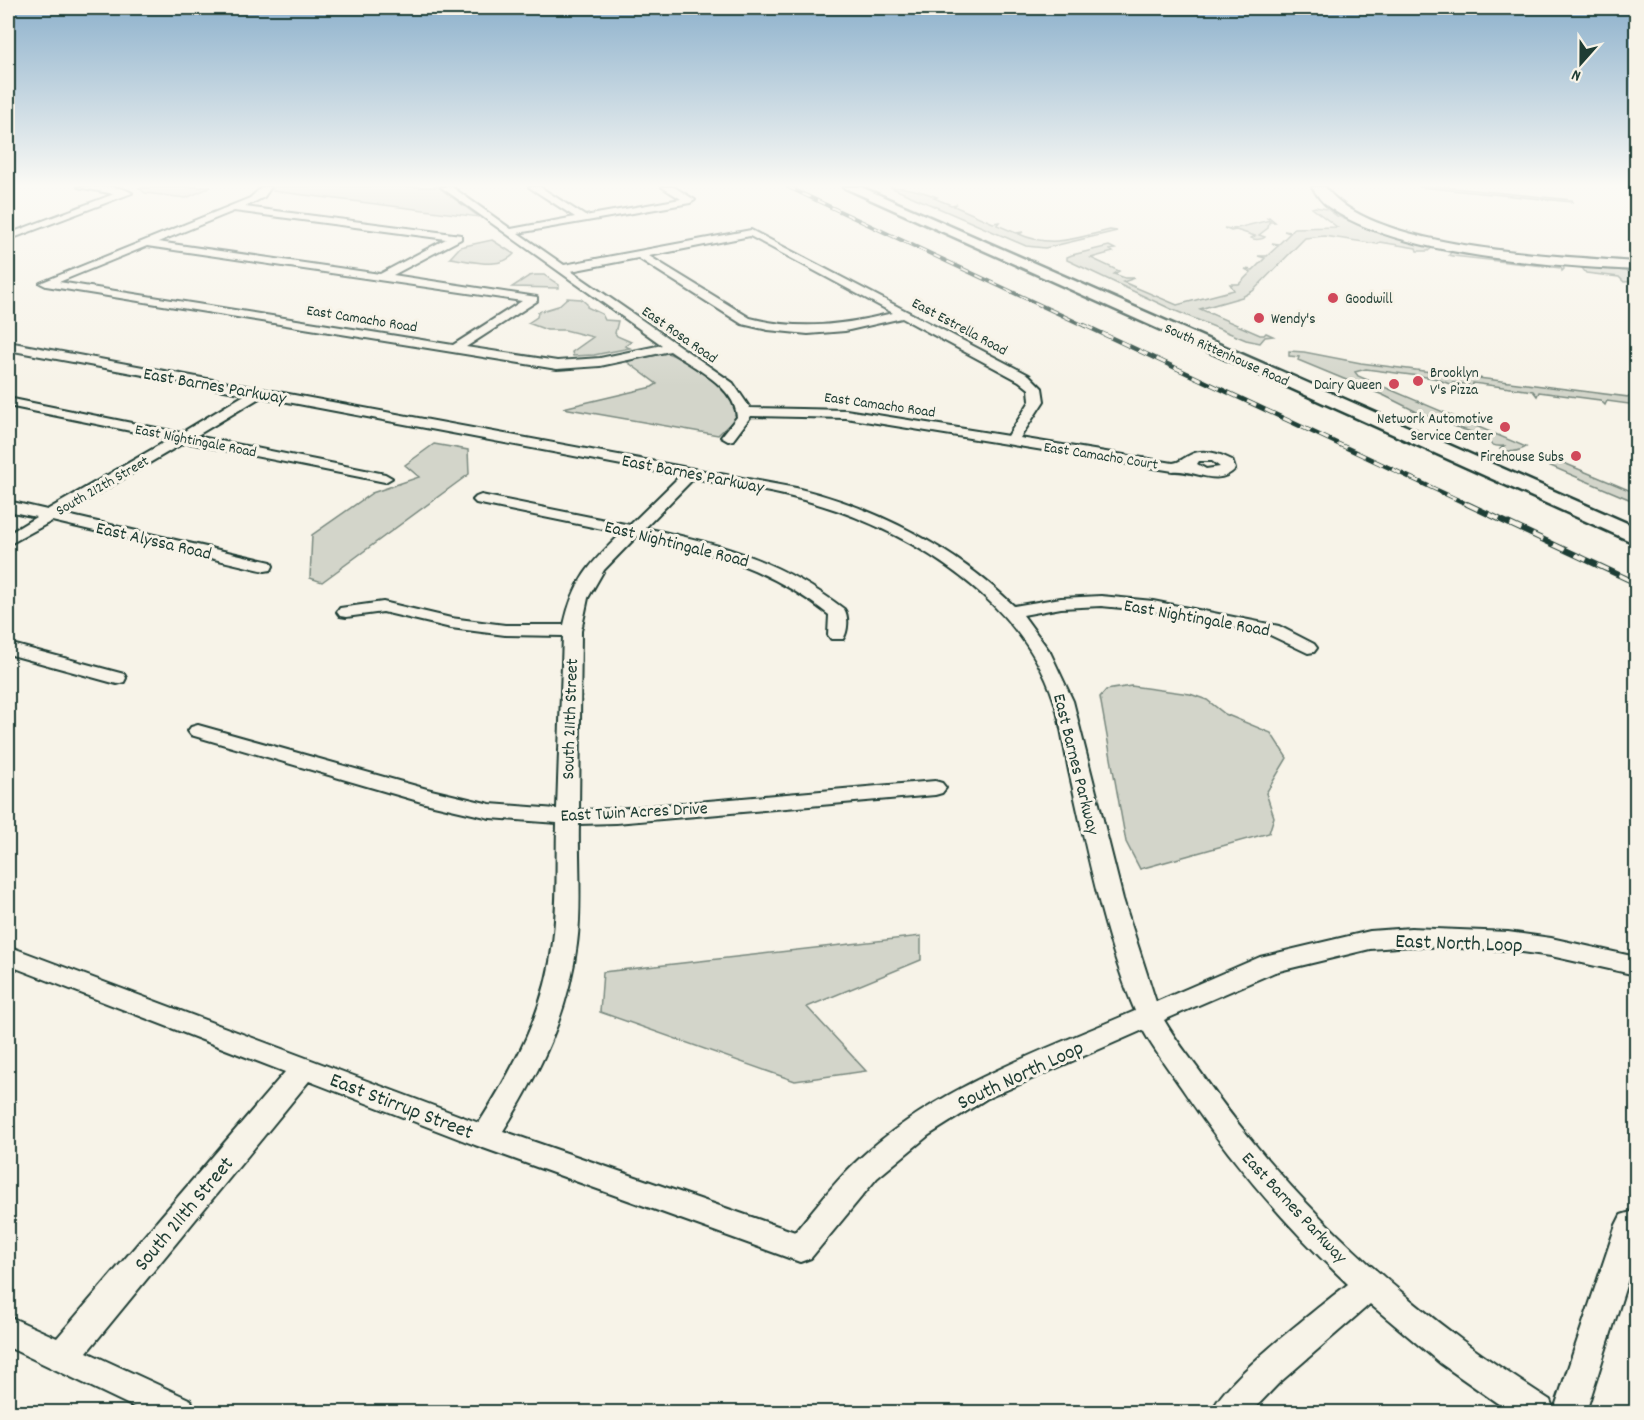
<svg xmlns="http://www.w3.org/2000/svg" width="1644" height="1420" font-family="Dekko,sans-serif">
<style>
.green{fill:#d3d5ca;stroke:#79897f;stroke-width:1.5}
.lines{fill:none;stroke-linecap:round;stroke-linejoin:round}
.minor-casing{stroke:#1f3d34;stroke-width:4}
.tertiary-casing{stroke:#1f3d34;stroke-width:4}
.secondary-casing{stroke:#1f3d34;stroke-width:5}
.minor{fill:#f7f3e8;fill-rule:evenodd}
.tertiary{fill:#f7f3e8;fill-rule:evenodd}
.secondary{fill:#f7f3e8;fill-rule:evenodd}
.rail-far2-casing{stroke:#1f3d34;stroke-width:4}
.rail-far1-casing{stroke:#1f3d34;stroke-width:4.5}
.rail-casing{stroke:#1f3d34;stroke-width:6}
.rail-far2{stroke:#f7f3e8;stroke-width:2;stroke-dasharray:8;stroke-linecap:butt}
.rail-far1{stroke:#f7f3e8;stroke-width:3;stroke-dasharray:10;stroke-linecap:butt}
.rail{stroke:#f7f3e8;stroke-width:4;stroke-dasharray:12;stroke-linecap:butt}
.poi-dot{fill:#d1495b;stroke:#f7f3e8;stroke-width:2}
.labels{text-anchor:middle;stroke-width:6;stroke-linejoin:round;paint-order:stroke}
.far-poi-label{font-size:15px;fill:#1f3d34;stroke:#f7f3e8;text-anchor:start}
.far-street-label{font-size:15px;fill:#1f3d34;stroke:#f7f3e8}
.street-label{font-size:18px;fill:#1f3d34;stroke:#f7f3e8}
.near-street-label{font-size:21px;fill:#1f3d34;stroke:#f7f3e8}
</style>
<rect width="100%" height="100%" fill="#f7f3e8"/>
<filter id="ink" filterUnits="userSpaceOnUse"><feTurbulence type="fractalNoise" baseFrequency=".0167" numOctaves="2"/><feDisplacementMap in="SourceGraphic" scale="12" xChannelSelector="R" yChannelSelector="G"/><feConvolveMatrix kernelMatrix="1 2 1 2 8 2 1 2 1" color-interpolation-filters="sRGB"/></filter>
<g filter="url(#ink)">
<path class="green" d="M211,187L186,198L145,193L139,188Z
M274,187H438L479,217L273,191Z
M890,187C907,187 922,191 937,197L934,198L951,205L957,204L954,206L993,223L999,222L997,225L1016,233L1023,232L1019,234C1053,249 1078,237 1110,230L1117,231L1045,248L1026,246Z
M1419,187H1445L1572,200L1573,202Z
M1315,207L1327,209L1337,216L1374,231L1433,247L1428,251H1417L1416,248L1380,242L1377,244L1324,236L1305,238L1253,291L1242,297L1200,309L1260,335H1264L1266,333L1273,336L1265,337L1260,343L1246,340L1171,309L1067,260V257L1072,255L1109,246L1115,249L1110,250L1113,252L1091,258L1119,271L1114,274L1125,278H1135L1123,282L1177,305L1234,290L1230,284H1239L1251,272L1245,269L1253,270L1265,258L1258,256H1267L1278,246L1272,243L1279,244L1290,233L1284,231L1291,232L1294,228L1337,227L1312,208Z
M1269,217L1275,222H1269L1268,228L1259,235L1265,237C1262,240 1254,240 1251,238L1255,236L1236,230L1231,231L1224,228L1233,229L1270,220L1267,218Z
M492,240L514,254C499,271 469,260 450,258L460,247Z
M1452,251L1563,265L1564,269L1562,271L1561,268L1453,256L1449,255Z
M1587,267L1636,272V281L1624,282L1619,277L1586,273L1582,268Z
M535,275H544L559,285V288L512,287L529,276Z
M567,298L581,299L587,304V307L602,314L605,320L618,321L615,333L617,336L631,342L625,346L630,348L594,355L573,356L572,352L593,337L565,330H547L528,323L537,317L538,312L558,306Z
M1289,351L1304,352L1361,363L1636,398V405L1607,401L1605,405L1600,400L1539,392L1537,396L1533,391L1473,383L1472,388L1467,384L1452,383V385L1434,378L1366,369L1355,372L1358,376L1526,447C1517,452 1510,453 1500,449L1504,446C1494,447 1491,445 1484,437L1421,414L1385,396L1298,360L1299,357L1289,356Z
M667,353C683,358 723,384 731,399C734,405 735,412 736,418L718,435L563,408L652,387L657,384L626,361Z
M434,444L468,450L469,474L322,582L310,578L312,535L372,493L419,477L405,465Z
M1547,456L1636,493V502L1548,465L1545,460L1542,459Z
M1131,686L1190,694L1207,700L1225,714L1271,733L1287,758L1266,793L1274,817L1269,833L1140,869L1126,842L1100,697L1106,690Z
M921,936V960L807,1007L866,1071L795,1081L600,1012L603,972Z"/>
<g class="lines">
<defs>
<path id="minor" d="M78,187C93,187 119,184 132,193L8,240V234L114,194Z
M262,187H271L264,197L245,207L461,235V239L393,275L537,297V301L466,347L557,361L600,358L662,345L441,187H452L511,229L575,217L529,187H540L585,216L681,199L662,187H674L695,200L690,203L518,233L564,265L751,230L1029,375L1042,388L1044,401L1020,438L1173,463C1181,462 1183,458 1190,455C1203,448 1220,454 1232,460L1235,469C1218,488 1193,469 1173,471L846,418L751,416L733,440L728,441L721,437L737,417C735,386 694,368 670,351L600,366L557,369L46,286L40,283L250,198ZM234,211L446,239L380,274L158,242ZM750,236L893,313C844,325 800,331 750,318L649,256ZM147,246L522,301L453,345L59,282ZM638,258L742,324L768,330L808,334L845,331L902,318L1019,381L1029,389L1030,401L1008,436L846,410L750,408L733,383L571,271ZM1199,461H1212L1220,467L1206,469L1197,464Z
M8,342L796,488C877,508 955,548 1014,606L1061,598L1101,596L1153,601L1279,626L1314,644L1317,648L1314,652L1308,653L1268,634L1153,611L1101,606L1061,608L1023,615L1050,652L1073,701L1123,899L1156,1002L1260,957L1370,931L1411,928L1508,932L1551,938L1636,957V975L1551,956L1508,950L1411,946L1370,949L1275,972L1164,1020C1175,1039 1188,1055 1201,1073C1272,1176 1362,1266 1463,1341C1491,1362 1521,1381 1550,1400L1554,1410L1616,1225L1621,1215L1631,1212L1636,1214V1254L1586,1412H1510L1440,1363L1370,1304L1278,1384L1251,1412H1212C1221,1382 1318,1308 1348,1284C1284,1224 1229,1159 1181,1087C1168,1068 1154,1050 1143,1030L986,1099L929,1135L877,1178L811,1258L800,1262L475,1145L309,1081L87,1352L191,1400L195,1412H144L8,1347V1316L57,1338L285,1072L8,965V946L479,1123C515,1066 545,1011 553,942C558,903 556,863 557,823L490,818L425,803L191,735L188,731L191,727L198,725L427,789L490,804L557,809L563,636L505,635L451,628L383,612L346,617L340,616L337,612L340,608L383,602L451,618L505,625H564C574,580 589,565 622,533L476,503L473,500L476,497L481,495L630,525L680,476L261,397L196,436L385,474L392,478L385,482L185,442L63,514L271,562L273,566L271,570L265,571L52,521L8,545V534L36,517L8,511V501L47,510L170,439L8,406V398L181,433L246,394L8,350ZM694,478C727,485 760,489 792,497C896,522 1019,593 1054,700C1061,723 1064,747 1069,771C1087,851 1103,935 1135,1011C1038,1053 936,1087 858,1160C835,1181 815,1208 795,1232L503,1131C540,1072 568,1015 577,944C582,908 578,861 579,824L616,823L935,795L942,793L946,788L942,783L935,781L616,809L579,810L581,631L588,598L604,570L637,536C709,551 770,568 829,615L828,635L831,639H843C848,632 849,616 844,609C781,561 722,544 645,528Z
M8,643L124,674L126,678L124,682L117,684L8,654Z"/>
<path id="tertiary" d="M1312,187H1325C1373,251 1559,255 1636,262V270C1553,266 1399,256 1330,208C1322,203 1317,195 1312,187Z"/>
<path id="secondary" d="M843,187H861L1636,527V542L1628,540Z"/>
</defs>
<use href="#minor" class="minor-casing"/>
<use href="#tertiary" class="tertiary-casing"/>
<use href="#secondary" class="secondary-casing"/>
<use href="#minor" class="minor"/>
<use href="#tertiary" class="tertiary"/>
<use href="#secondary" class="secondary"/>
<defs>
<path id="rail-far2" d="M788,187L1087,327"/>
<path id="rail-far1" d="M1084,325L1471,506"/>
<path id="rail" d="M1467,504L1636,583"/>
</defs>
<use href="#rail-far2" class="rail-far2-casing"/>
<use href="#rail-far1" class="rail-far1-casing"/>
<use href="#rail" class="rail-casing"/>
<use href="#rail-far2" class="rail-far2"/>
<use href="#rail-far1" class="rail-far1"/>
<use href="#rail" class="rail"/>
</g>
</g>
<linearGradient id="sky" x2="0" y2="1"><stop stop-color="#8db1cc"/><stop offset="0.48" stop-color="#fbfaf5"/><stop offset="1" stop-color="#fbfaf5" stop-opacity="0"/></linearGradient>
<rect width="1644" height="386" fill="url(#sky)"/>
<g class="poi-dot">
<circle cx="1333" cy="298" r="6"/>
<circle cx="1259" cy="318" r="6"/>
<circle cx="1418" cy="381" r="6"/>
<circle cx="1394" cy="384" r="6"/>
<circle cx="1505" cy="427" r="6"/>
<circle cx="1576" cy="456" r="6"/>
</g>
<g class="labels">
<g class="far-poi-label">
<text x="1345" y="303">Goodwill</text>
<text x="1271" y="323">Wendy's</text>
<text x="1430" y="377">Brooklyn<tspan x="1430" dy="17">V's Pizza</tspan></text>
<text x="1382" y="389" text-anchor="end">Dairy Queen</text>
<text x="1493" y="423" text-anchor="end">Network Automotive<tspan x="1493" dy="17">Service Center</tspan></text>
<text x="1564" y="461" text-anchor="end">Firehouse Subs</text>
</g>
<g class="far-street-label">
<text transform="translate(362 318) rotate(9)" y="5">East Camacho Road</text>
<text transform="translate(960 326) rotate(28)" y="5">East Estrella Road</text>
<text transform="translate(680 334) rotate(35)" y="5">East Rosa Road</text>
<text transform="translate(1227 354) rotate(24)" y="5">South Rittenhouse Road</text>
<text transform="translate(880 404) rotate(8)" y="5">East Camacho Road</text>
<text transform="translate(196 440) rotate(11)" y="5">East Nightingale Road</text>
<text transform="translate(1101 455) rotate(9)" y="5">East Camacho Court</text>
<text transform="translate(102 485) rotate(-30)" y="5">South 212th Street</text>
</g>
<g class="street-label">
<text transform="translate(215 385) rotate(10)" y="6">East Barnes Parkway</text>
<text transform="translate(693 473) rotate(11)" y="6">East Barnes Parkway</text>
<text transform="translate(154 540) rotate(13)" y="6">East Alyssa Road</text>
<text transform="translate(677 543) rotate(14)" y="6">East Nightingale Road</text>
<text transform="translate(1197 617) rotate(10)" y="6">East Nightingale Road</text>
<text transform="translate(569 719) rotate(-88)" y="6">South 211th Street</text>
<text transform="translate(1077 764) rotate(76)" y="6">East Barnes Parkway</text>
<text transform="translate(634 811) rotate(-3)" y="6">East Twin Acres Drive</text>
<text transform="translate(1295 1207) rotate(47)" y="6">East Barnes Parkway</text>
</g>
<g class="near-street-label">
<text transform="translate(1459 942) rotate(2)" y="7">East North Loop</text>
<text transform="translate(1020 1074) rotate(-25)" y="7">South North Loop</text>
<text transform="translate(402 1105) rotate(21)" y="7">East Stirrup Street</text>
<text transform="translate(183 1213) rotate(-50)" y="7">South 211th Street</text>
</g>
</g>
<rect width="1644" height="1420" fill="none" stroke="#f7f3e8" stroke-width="30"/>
<rect x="15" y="15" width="1614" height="1390" fill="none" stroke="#1f3d34" stroke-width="2" filter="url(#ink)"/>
<g transform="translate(1581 63) rotate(201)" stroke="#f7f3e8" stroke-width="4.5" paint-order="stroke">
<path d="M0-4.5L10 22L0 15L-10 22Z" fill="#1f3d34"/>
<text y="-9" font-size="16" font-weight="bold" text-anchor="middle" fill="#1f3d34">N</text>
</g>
</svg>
